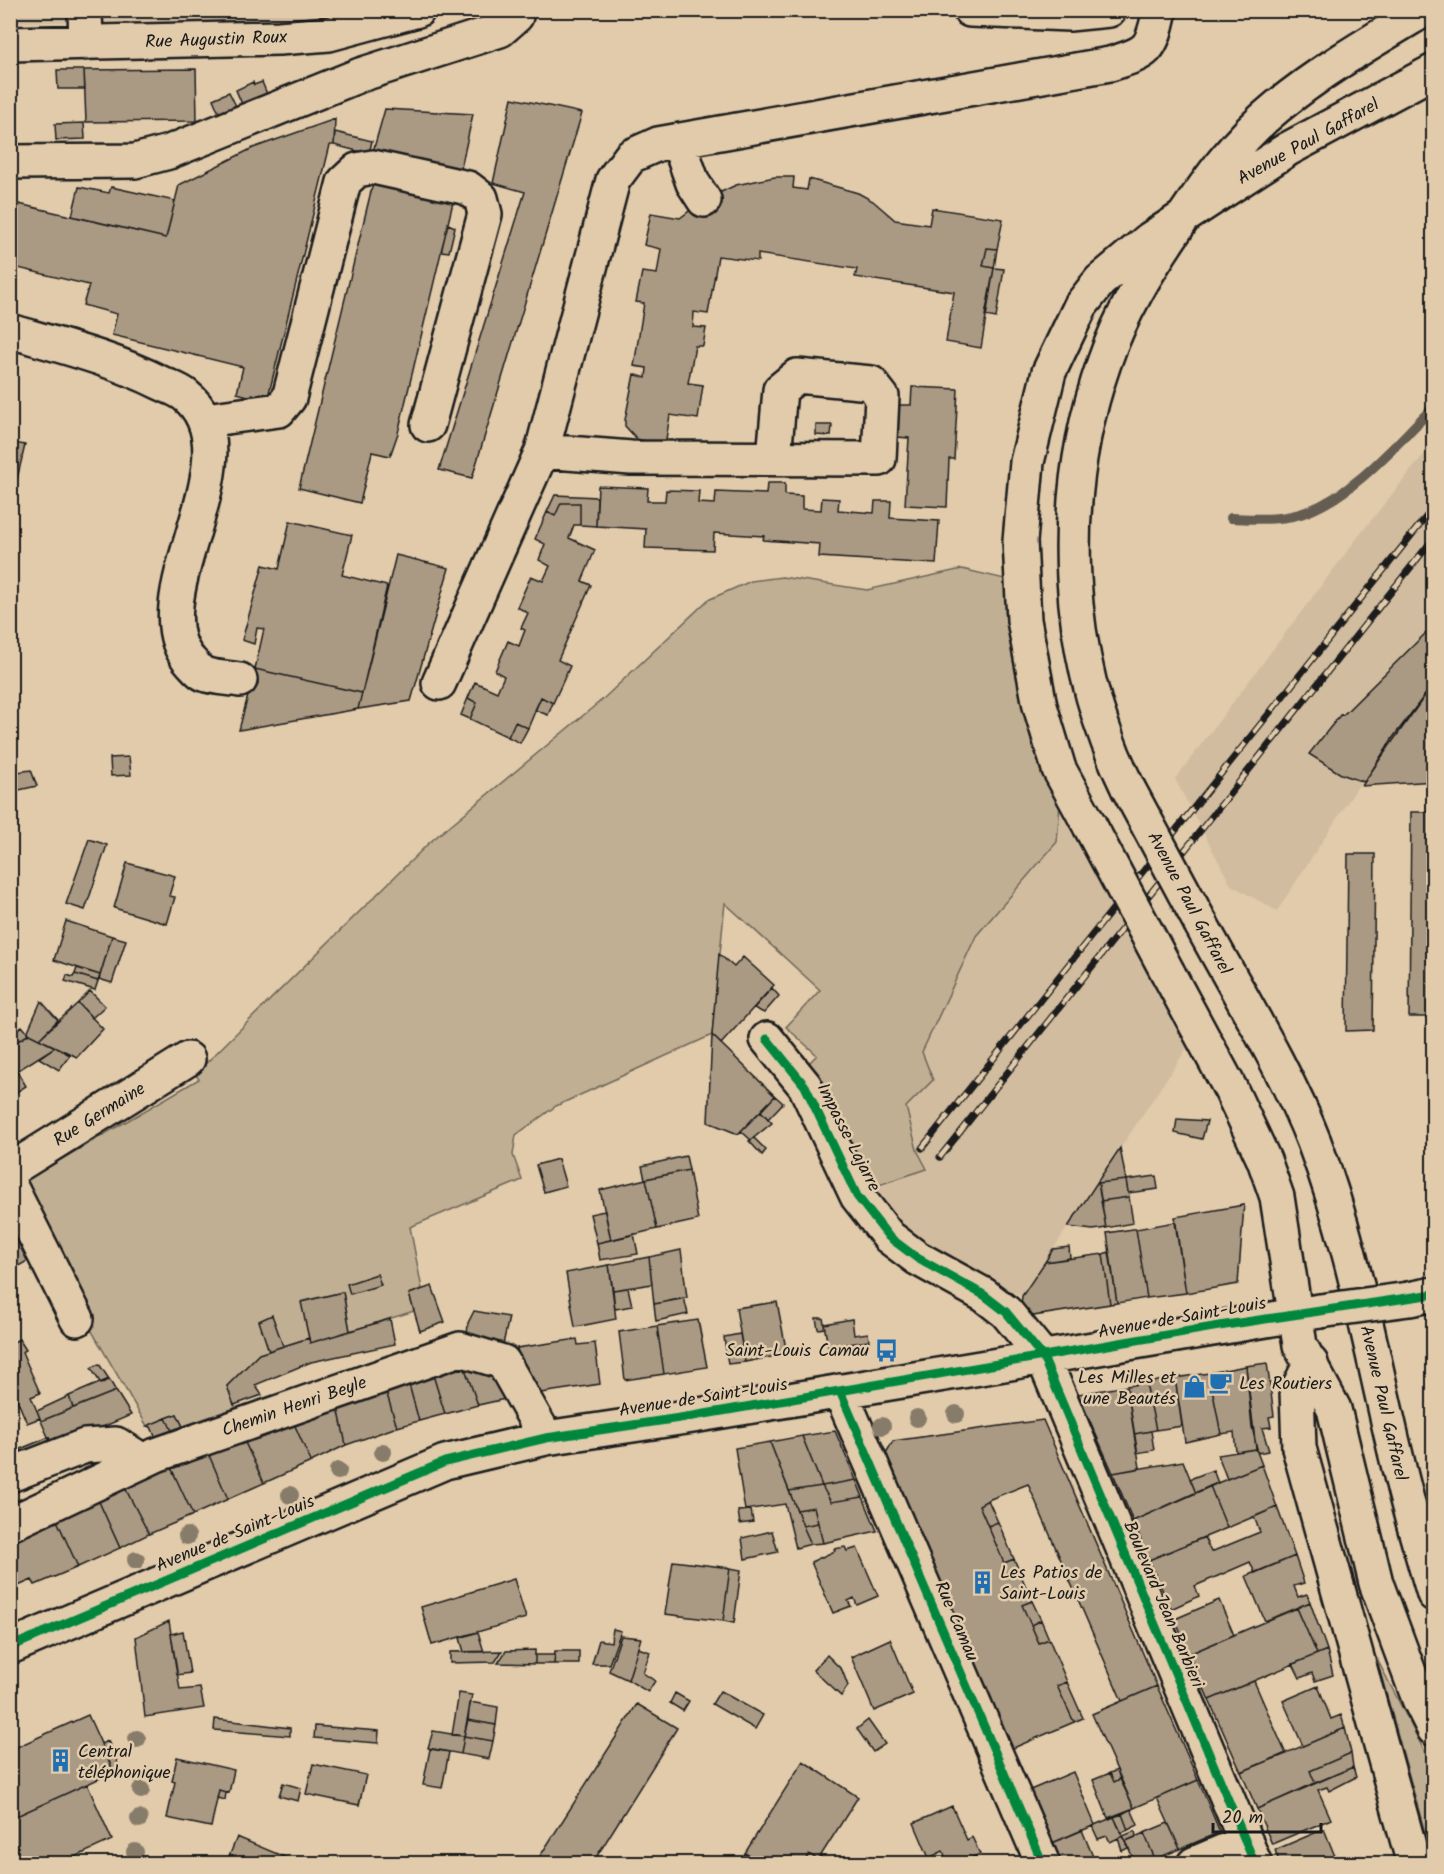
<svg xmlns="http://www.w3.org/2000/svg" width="1444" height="1874" font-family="Kalam,sans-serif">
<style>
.built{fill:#d1bc9f}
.green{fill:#c0af93;stroke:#6e6658;stroke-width:1.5}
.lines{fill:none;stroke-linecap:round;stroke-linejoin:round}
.stream{stroke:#655d51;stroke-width:10}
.building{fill:#ab9a83;stroke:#1c1c1c;stroke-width:1.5}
.minor-casing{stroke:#1c1c1c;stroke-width:38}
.major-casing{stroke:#1c1c1c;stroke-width:38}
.minor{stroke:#e1cbab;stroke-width:33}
.major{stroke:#e1cbab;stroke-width:33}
.rail-casing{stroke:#1c1c1c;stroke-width:7}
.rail{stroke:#e1cbab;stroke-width:4.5;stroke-dasharray:14;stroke-linecap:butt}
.minor-bridge-casing{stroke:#1c1c1c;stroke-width:38;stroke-linecap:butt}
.major-bridge-casing{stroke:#1c1c1c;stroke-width:38;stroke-linecap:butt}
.minor-bridge{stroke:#e1cbab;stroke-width:33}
.major-bridge{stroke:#e1cbab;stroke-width:33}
.cycleway-casing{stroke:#e1cbab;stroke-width:13}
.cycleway{stroke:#00873e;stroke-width:9}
.tree{fill:#877b6a}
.labels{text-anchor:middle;stroke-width:5;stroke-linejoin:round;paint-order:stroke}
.street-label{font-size:18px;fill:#1c1c1c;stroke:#e1cbab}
.poi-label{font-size:18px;fill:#1c1c1c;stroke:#e1cbab;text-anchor:start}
</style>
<rect width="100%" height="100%" fill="#e1cbab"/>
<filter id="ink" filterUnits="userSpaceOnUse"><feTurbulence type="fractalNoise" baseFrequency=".0167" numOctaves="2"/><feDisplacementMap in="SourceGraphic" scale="12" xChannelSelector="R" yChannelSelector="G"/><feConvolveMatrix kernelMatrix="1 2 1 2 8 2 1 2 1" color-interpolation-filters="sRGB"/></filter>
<g filter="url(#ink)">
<path class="built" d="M10,11H354L311,20L11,22Z
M1433,443V781L1358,786L1277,911L1231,885L1175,779L1361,533Z
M1060,804L1189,1045L1022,1296L977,1279L915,1245L866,1189L927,1169L917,1150L906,1106L933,1080L922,1052L976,936L1057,842Z"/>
<path class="green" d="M962,569L1005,579L1018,672L1060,804L1057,842L976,936L922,1052L933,1080L906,1107L917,1150L927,1169L866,1189L807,1065L817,1055L786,1027L820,990L725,903L712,1035L556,1106L516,1135L513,1155L522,1180L410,1227L422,1289L409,1294L414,1311L350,1331L343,1292L302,1301L309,1338L283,1346L272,1316L260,1321L269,1351L259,1356L227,1386L237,1411L185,1431L177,1414L147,1426L90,1328L19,1184L199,1079L195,1074L430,842L603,699L708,600L751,581L782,577L867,590Z
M1376,1657L1433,1768V1861Z"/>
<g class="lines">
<path class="stream" d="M1231,518C1257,519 1284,521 1309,511C1357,492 1397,442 1434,407"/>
</g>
<path class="building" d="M196,69L197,121L86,122L84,70Z
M57,70H84L85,89H58Z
M253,82L254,85L262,82L267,94L242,104L236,90Z
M229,92L236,106L219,113L213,99Z
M512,98L582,113L472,478L439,470L525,192L493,183Z
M385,109L473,114L459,177L372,155Z
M335,119L334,145H330L267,401L237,393L243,367L112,335L117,314L83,305L89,285L10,266V202L166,238L179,185L253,148Z
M84,123L85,139L56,140L55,124Z
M335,132L372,141L369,154L334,145Z
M775,177H794L793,188L807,190L809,179L858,193L873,201L895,220L929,225L932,208L1003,219L997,249L987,248L983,266L994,268L981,348L946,342L954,292L855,277L857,269L758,254V261L718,256L708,314L694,312L693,327L706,328L703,346H695L688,383L703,385L698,419L670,415L665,445L637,439L625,426V420L634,374L646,378L647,368L634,366L644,303L636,302L642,272L657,274L661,249L644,245L651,213L680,218L704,200L736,185Z
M374,179L454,198L398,433L390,456L372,452L360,503L299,488Z
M79,187L109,193L111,187L175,201L166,238L72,216Z
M448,224L455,227L449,252L441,251Z
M987,248L997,249L994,268L983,266Z
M994,268L1004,269L996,318L985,316Z
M912,387L958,389L954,459H949L947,507L905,505L909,438L897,437L899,405H911Z
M816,425H832L831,436L816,435Z
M10,442L25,445L10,509Z
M767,483H785V495L802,496V509L821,510L822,498L839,499L838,510L874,513L875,501H891L890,518L939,521L936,564L819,557L820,544L763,540L764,536L714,533L713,550L645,548L646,529L596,526L598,486L648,488L647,501H665L666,490L699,491L698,503L715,504L716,492L766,494Z
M555,495L597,497L596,526L580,525V503H561L555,516L547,512Z
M561,503H580V525H574L569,538L595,550L582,581L591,585L558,660L570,666L553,703L541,697L528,728L515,722L508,737L470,719L477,703L468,698L475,682L497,692L504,676L495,671L508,641L519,646L525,630L521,628L528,613L517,607L531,576L543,581L550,566L539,560L545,544L535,539L547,512L555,516Z
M290,521L352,535L342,575L387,586L362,693L255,669L264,629L257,628L254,644L242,640L263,565L279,569Z
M396,555L449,568L411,701L358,709Z
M1434,625V683L1364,782L1341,774L1309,754L1341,714L1343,715Z
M255,669L362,693L358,709L239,730Z
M1433,684L1434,781L1362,786L1392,739Z
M541,697L553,703L548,715L535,710Z
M468,698L477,703L470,719L461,715Z
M515,722L528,728L520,743L508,737Z
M129,757L131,775L111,776L110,758Z
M31,770L37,786L10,792V773Z
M1411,812H1434V1017H1409Z
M89,839L107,845L85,910L66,904Z
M1348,854H1375L1373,1030L1346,1031Z
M127,863L175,876L169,896L175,897L167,924L114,908Z
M66,921L112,936L100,975L54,960Z
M112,936L126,940L112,983L99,979Z
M719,954L734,967L743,957L774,985L721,1044L712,1035Z
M77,968L100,975L98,981L75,974Z
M75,974L98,981L95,990L65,981L67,975L73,977Z
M772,988L779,996L764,1013L754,1008Z
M90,991L105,1006L92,1018L78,1003Z
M41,1001L58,1020L39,1039L27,1033Z
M78,1003L103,1029L77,1057L39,1039Z
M22,1026L29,1034L13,1044L10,1033Z
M29,1034L55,1047L17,1071L10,1061V1046Z
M712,1035L775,1096L738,1134L708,1122Z
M55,1047L70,1055L59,1070L39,1058Z
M17,1071L26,1086L10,1096V1075Z
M1429,1079H1434V1126L1429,1125Z
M775,1096L783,1103L768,1119L761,1111Z
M761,1111L772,1123L751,1140L741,1131Z
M1177,1119L1207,1121L1202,1139L1175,1133Z
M754,1138L766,1150L762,1155L749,1141Z
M1120,1148L1126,1180L1098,1183V1181Z
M686,1156L689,1170L645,1179L642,1166Z
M558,1159L566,1186L544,1192L536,1165Z
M689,1170L698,1220L657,1229L646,1179Z
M1156,1176L1158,1189L1128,1193L1126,1180Z
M646,1179L657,1229L611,1240L600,1190Z
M1126,1180L1129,1197L1101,1201L1098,1183Z
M1098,1181L1106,1228L1093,1230L1068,1227Z
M1129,1197L1133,1223L1106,1228L1101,1201Z
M10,1204L36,1256L10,1271Z
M1244,1205L1238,1284L1186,1293L1175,1217Z
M605,1211L611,1240L597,1243L590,1214Z
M1175,1222L1186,1293L1147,1298L1136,1229Z
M1133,1229H1136L1147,1298L1117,1303L1107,1233Z
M634,1234L638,1254L600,1260L597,1243Z
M1069,1247L1070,1258L1045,1262L1053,1249Z
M681,1250L687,1298L654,1304L649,1257Z
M1109,1252L1117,1303L1110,1304L1103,1254Z
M1103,1254L1110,1304L1020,1318L1022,1296L1045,1262Z
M649,1257L652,1284L613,1290L609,1265Z
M609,1265L616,1319L575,1327L566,1273Z
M377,1274L381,1285L350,1294L347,1284Z
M432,1286L445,1322L420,1331L409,1294Z
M628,1288L632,1306L615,1309L613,1290Z
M343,1292L350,1331L310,1343L301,1302Z
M684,1298L688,1314L656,1321L654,1304Z
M777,1302L787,1354L745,1362L736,1308Z
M474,1311L509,1317L502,1349L467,1336L468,1323Z
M272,1315L283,1346L269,1351L259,1321Z
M816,1318H823L825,1328L818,1329Z
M390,1319L395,1344L311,1362L255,1385L262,1395L234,1405L227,1386L259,1354L309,1338L310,1343Z
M852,1319L854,1335L868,1333L869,1341L828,1347L824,1324Z
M698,1320L707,1367L664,1374L657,1326Z
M657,1326L664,1374L625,1380L619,1332Z
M740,1334L745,1362L728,1364L724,1337Z
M19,1339L26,1350L22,1352L40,1393L31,1397L40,1418L27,1423L10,1383V1344Z
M577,1339L578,1345L595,1343L600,1384L541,1393L521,1372L517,1348Z
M1267,1363L1274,1416L1269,1417L1271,1427L1262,1428L1269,1451L1258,1453L1252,1427L1246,1366Z
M99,1364L109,1379L101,1384L91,1368Z
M464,1366L478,1405L445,1414L433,1375Z
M464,1366L505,1378L514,1397L478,1405Z
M1246,1366L1256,1449L1236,1452L1234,1432L1221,1434L1209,1373Z
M1209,1373L1221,1434L1185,1442L1175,1378Z
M433,1375L445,1414L419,1421L408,1381Z
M1175,1378L1182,1426L1156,1430L1146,1383Z
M109,1379L116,1391L73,1408L69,1396Z
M408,1381L419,1421L397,1427L385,1388Z
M1146,1383L1156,1430L1134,1434L1127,1386Z
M1127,1386L1140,1468L1113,1473L1078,1394Z
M385,1388L397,1427L346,1445L337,1402Z
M116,1391L131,1415L53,1448L41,1421Z
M69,1396L73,1408L41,1421L37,1411Z
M337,1402L346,1445L311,1462L291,1417Z
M177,1414L185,1431L175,1437L166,1418Z
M291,1417L311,1462L264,1483L241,1434Z
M166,1418L175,1437L158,1443L151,1427L147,1426Z
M1043,1420L1157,1686L1122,1701L1028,1484L988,1500L979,1505L1004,1563L1014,1559L1032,1601L1022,1605L1039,1643L1049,1639L1067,1682L1057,1686L1074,1722L1011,1749L886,1453L893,1441Z
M835,1431L856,1480L822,1486L802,1436Z
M1151,1431L1154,1450L1137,1453L1134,1434Z
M241,1434L264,1483L228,1499L205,1446Z
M802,1436L822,1486L789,1491L770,1442Z
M49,1437L53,1448L23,1460L18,1450Z
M770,1442L803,1526L811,1544L796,1548L785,1504L745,1510L735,1448Z
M205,1446L228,1499L193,1515L167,1459Z
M1256,1449L1262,1465L1227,1479L1218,1455Z
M167,1459L193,1515L149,1534L122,1482Z
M1183,1461L1196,1493L1133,1521L1113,1473Z
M1262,1465L1277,1507L1227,1528L1210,1486Z
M1213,1470L1218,1483L1196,1493L1190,1479Z
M856,1480L863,1497L831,1502L822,1486Z
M122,1482L149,1534L120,1548L96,1495Z
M822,1486L831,1502L863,1497L877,1531L823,1543L814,1507L797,1510L789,1491Z
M1210,1486L1227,1528L1149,1560L1133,1521Z
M96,1495L120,1548L78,1567L55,1516Z
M988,1500L998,1522L988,1526L979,1505Z
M814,1507L818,1523L803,1526L797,1510Z
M1277,1507L1295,1556L1255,1573L1250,1562L1195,1586L1199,1596L1171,1609L1149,1560L1204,1537L1211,1552L1260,1532L1254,1517Z
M751,1510L753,1522L740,1524L738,1511Z
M55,1516L78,1567L35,1585L32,1580L11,1589L10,1538Z
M998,1522L1014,1559L1004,1563L988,1526Z
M818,1523L823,1543L811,1544L803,1526Z
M772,1531L778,1552L745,1559L742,1538Z
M845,1547L847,1551L857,1548L878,1596L857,1605L854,1598L848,1601L851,1606L833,1613L811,1562L835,1551L834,1549Z
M1295,1556L1304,1583L1294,1586L1298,1597L1307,1594L1310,1602L1265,1621L1246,1576Z
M673,1561L730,1568L723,1621L665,1614Z
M730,1568L741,1570L734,1623L723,1621Z
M514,1579L526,1618L432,1645L421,1607Z
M1219,1600L1234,1635L1189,1654L1175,1619Z
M1032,1601L1041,1620L1031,1625L1022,1605Z
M1310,1602L1327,1650L1317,1654L1297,1608Z
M1297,1608L1317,1654L1209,1700L1189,1654Z
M1041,1620L1049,1639L1039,1643L1031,1625Z
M169,1621L180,1690L200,1688L204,1708L145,1717L136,1637Z
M613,1629L621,1631L609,1664H592L599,1640L611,1642Z
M183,1631L190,1673L177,1675L171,1634Z
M478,1632L484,1652H464L460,1638Z
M621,1636L641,1638L628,1680L609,1671Z
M890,1639L913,1694L874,1711L851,1657Z
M638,1648L650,1652L643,1673L655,1681L648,1692L628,1680Z
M535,1650V1664L498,1663L506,1651Z
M1327,1650L1333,1675L1315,1681L1312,1673L1300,1678L1293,1664Z
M502,1651L495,1662L450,1663V1652Z
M555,1651H579V1664H554Z
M535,1655H555L554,1664H535Z
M827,1655L842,1670L848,1686L841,1696L813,1670Z
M1254,1681L1286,1754L1241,1772L1209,1700Z
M1067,1682L1083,1718L1074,1722L1057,1686Z
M1157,1686L1198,1780L1134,1808L1092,1714Z
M1318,1686L1331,1719L1341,1715L1345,1728L1303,1746L1283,1701Z
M720,1691L763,1715L755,1729L712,1704Z
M459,1693L472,1695L464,1736L452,1735Z
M675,1693L689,1701L683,1711L670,1703Z
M470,1702L498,1707L496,1725L468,1720Z
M637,1704L677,1728L592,1864H535Z
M88,1715L114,1772L10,1819V1750Z
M215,1719L290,1728V1736L214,1730Z
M468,1720L496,1725L493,1741L464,1736Z
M868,1720L885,1744L873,1752L857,1729Z
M315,1726L379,1731L378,1743L314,1738Z
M1345,1728L1351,1753L1310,1771L1315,1783L1257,1809L1241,1772Z
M433,1731L464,1736L461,1754L428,1748Z
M464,1736L493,1741L489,1759L461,1754Z
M108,1741L120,1769L114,1772L101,1744Z
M430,1749L449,1752L442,1788L423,1785Z
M1351,1753L1353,1767L1315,1783L1310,1771Z
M177,1757L234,1770L229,1793L219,1790L211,1827L167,1818L175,1782L172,1781Z
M803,1761L858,1797L818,1860L809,1854L803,1864H762L745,1853Z
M313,1764L366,1775L359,1805L306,1794Z
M1353,1767L1356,1777L1329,1791L1327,1787L1318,1790L1331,1819L1272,1844L1257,1809Z
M1117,1770L1120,1779L1114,1782L1110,1773Z
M1073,1772L1095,1825L1050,1844L1028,1791Z
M1110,1773L1114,1782L1120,1779L1134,1808L1108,1818L1093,1780Z
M1198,1780L1220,1832L1180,1849L1157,1798Z
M283,1783L301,1788L298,1801L279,1796Z
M87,1784L112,1840L60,1864H10V1819Z
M219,1790L226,1792L225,1800L217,1798Z
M952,1806L967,1840L972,1837L980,1854L958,1864H948L943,1851L929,1858L914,1823Z
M1131,1809L1138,1825L1128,1830L1122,1814Z
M1122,1814L1128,1830L1121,1833L1114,1817Z
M1114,1817L1123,1836L1110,1842L1107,1836L1098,1839L1092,1826Z
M1168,1823L1180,1849L1155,1859L1144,1833Z
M1324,1829L1338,1864H1280L1275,1850Z
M1082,1830L1096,1864H1059L1050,1844Z
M1135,1831L1136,1837L1126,1841L1123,1836Z
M1144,1833L1155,1859L1146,1864H1135L1126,1841Z
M1123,1836L1128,1848L1122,1851L1118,1838Z
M237,1837L301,1864H226Z
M745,1853L762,1864H739Z"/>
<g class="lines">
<defs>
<path id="minor" d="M85,10L86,43
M970,10L1069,14L1109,10
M10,44L279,38L329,34L418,10
M678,141L693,183L704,200
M10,162L135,161L169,152L360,75L500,30L516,16V10
M10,331C61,346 113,359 161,383C169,387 179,390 185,395C261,455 133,600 191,662C195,666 199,672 204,674C214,678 229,678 240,680
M205,420L279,410L289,398L344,182L357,170L373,167L468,188L481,198L485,214L428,425
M542,451L631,458L879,459L882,397L871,383L797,376L780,390L774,457
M439,683L542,451L613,180L631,156L658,144L1110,64C1149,52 1151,51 1160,10
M767,1039L805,1086L857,1196L889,1237L917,1258L984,1295L1006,1312L1043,1357L1255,1864
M10,1170L188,1059
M10,1186L77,1319
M1409,1299L1434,1294
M1311,1363L1297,1391L1299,1448L1414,1864
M840,1391L1043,1864
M10,1475L85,1446L116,1444L143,1461
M10,1524L156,1455L460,1349L503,1362L546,1438
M10,1647L445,1462L546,1438L693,1416L1320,1311
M1194,1864L1246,1842"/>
<path id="major" d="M1128,788C1064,658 1056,501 1104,363C1121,313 1149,268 1179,224C1207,182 1236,140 1277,107C1322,70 1374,40 1424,10
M1090,826L1059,769L1040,706L1024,620L1020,541L1027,462L1049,372L1081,305L1100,281L1150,239L1288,149L1434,71
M1201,924C1238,993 1286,1070 1314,1142C1356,1253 1374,1370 1403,1484C1412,1521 1423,1557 1434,1594
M1168,973L1231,1090L1264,1160L1277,1197L1300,1345L1334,1409L1376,1583L1419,1699L1434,1729"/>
</defs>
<use href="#minor" class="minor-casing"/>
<use href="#major" class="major-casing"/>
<use href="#minor" class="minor"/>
<use href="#major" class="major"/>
<defs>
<path id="rail" d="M922,1148L1434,507
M940,1157L1434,538"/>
</defs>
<use href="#rail" class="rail-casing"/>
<use href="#rail" class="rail"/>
<defs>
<path id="minor-bridge" d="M1320,1311L1409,1299"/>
<path id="major-bridge" d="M1128,788L1201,924
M1090,826L1168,973"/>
</defs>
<use href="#minor-bridge" class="minor-bridge-casing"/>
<use href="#major-bridge" class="major-bridge-casing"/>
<use href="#minor-bridge" class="minor-bridge"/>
<use href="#major-bridge" class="major-bridge"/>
<defs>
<path id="cycleway" d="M767,1039L805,1086L857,1196L889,1237L917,1258L984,1295L1006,1312L1043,1357L1255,1864
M840,1391L1043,1864
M10,1647L445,1462L546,1438L693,1416L1219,1326L1434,1294"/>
</defs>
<use href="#cycleway" class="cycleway-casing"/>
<use href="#cycleway" class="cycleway"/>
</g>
<g class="tree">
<circle cx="956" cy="1414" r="9"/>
<circle cx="917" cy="1418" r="9"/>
<circle cx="882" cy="1426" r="9"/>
<circle cx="383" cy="1452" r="9"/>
<circle cx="338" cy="1471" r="9"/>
<circle cx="290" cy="1495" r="9"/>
<circle cx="187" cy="1536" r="9"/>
<circle cx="136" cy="1560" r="9"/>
<circle cx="137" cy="1739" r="9"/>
<circle cx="141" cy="1790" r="9"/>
<circle cx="139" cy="1819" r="9"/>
<circle cx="135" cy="1852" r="9"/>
</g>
</g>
<defs>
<symbol id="bus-bare" viewBox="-9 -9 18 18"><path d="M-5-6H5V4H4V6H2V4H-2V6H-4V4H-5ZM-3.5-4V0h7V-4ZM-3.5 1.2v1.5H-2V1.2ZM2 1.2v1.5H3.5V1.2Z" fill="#1f6fb2" stroke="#e1cbab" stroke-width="2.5" paint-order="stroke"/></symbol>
<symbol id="cafe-bare" viewBox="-9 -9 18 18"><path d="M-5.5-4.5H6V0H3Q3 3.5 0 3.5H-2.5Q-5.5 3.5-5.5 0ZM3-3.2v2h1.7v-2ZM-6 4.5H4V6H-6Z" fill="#1f6fb2" stroke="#e1cbab" stroke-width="2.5" paint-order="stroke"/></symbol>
<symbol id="shop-bare" viewBox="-9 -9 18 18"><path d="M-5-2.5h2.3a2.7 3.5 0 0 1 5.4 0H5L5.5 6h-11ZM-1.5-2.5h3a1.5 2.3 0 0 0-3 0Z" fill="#1f6fb2" stroke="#e1cbab" stroke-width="2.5" paint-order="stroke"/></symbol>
<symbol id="building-bare" viewBox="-9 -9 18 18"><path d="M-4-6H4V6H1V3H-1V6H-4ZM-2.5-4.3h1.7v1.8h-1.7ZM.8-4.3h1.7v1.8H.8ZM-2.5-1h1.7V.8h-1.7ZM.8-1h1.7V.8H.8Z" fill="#1f6fb2" stroke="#e1cbab" stroke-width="2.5" paint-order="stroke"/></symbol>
</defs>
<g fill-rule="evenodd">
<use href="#bus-bare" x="870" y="1334" width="33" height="33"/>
<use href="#cafe-bare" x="1204" y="1366" width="33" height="33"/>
<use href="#shop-bare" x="1178" y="1370" width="33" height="33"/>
<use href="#building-bare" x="966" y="1566" width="33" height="33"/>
<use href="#building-bare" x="44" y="1744" width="33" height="33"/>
</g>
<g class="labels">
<g class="street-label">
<text transform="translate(216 39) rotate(-2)" y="6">Rue Augustin Roux</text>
<text transform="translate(1308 141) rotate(-29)" y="6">Avenue Paul Gaffarel</text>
<text transform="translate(1190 903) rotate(62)" y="6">Avenue Paul Gaffarel</text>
<text transform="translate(99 1114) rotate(-32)" y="6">Rue Germaine</text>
<text transform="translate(849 1137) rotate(63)" y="6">Impasse Lajarre</text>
<text transform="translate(1182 1317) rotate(-10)" y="6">Avenue de Saint-Louis</text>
<text transform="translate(703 1397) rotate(-9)" y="6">Avenue de Saint-Louis</text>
<text transform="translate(1384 1403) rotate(77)" y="6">Avenue Paul Gaffarel</text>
<text transform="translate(294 1406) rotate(-19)" y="6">Chemin Henri Beyle</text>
<text transform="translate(235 1533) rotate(-23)" y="6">Avenue de Saint-Louis</text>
<text transform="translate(1164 1604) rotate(67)" y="6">Boulevard Jean Barbieri</text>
<text transform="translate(957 1621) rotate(67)" y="6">Rue Camau</text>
</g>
<g class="poi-label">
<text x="869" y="1356" text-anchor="end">Saint-Louis Camau</text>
<text x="1176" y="1383" text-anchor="end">Les Milles et<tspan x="1176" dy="21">une Beautés</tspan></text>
<text x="1239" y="1389">Les Routiers</text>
<text x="1000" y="1578">Les Patios de<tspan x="1000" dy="21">Saint-Louis</tspan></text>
<text x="78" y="1757">Central<tspan x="78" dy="21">téléphonique</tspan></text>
</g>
</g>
<rect width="1444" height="1874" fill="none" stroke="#e1cbab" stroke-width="36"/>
<rect x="18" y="18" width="1408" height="1838" fill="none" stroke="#1c1c1c" stroke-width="2" filter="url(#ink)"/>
<path d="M1213 1823v9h108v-9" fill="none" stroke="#1c1c1c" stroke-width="3"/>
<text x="1222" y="1823" font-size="18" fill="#1c1c1c" stroke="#e1cbab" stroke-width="4.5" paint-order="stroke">20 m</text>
</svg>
